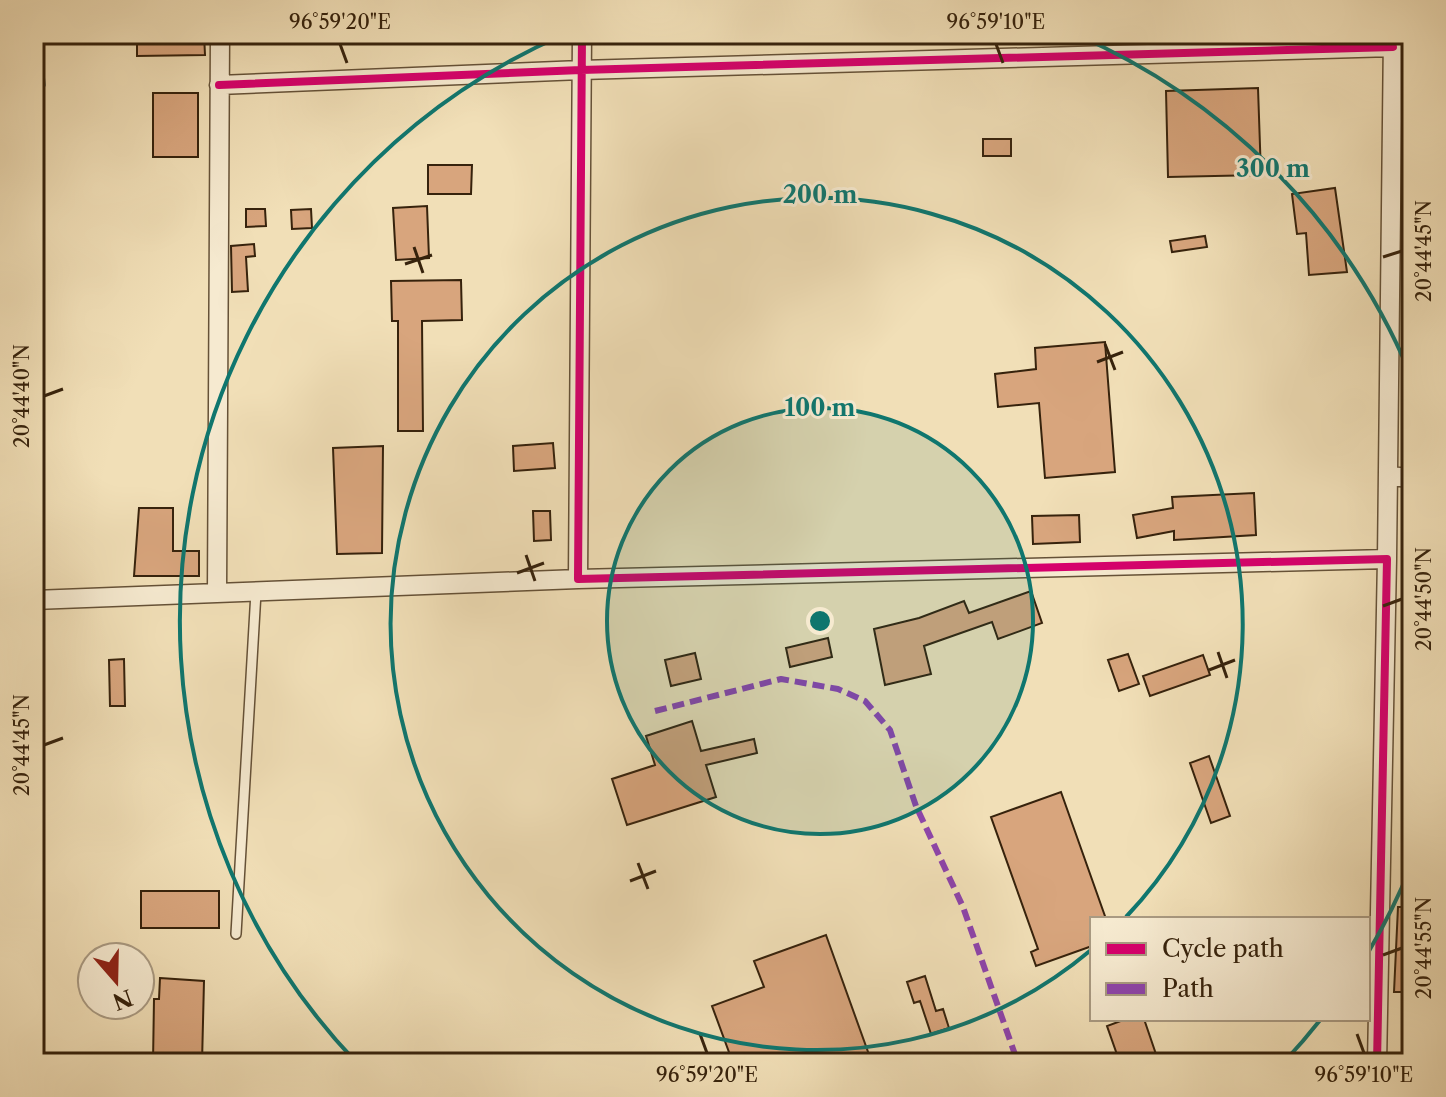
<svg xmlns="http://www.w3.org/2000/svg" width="1446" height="1097" font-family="'Libre Caslon Text',serif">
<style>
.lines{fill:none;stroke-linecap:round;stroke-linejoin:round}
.stream{stroke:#737e72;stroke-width:4}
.building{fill:#d8a57d;stroke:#36220c;stroke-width:2}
.lane-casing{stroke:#655137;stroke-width:12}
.street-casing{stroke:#655137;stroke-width:21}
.lane{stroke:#f6ead0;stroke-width:9}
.street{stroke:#f6ead0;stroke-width:18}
.quiet{stroke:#8e44ad;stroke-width:6;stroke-dasharray:12 6;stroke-linecap:butt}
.cycleway-casing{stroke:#f6ead0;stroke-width:13}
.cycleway{stroke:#d6006c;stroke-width:8}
.ticks{fill:none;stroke:#36220c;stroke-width:3}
.ring{fill:none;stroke:#0f766e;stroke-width:4}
.centre{fill:#0f766e;stroke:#f6ead0;stroke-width:4}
.ring-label{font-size:24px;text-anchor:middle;font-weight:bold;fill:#0f766e;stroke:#f6ead0;stroke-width:6;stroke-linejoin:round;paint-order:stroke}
.neatline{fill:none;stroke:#36220c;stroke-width:3}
.ticks-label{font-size:20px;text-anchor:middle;fill:#36220c}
</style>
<rect width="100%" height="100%" fill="#f1dfb7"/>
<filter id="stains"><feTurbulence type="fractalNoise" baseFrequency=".0025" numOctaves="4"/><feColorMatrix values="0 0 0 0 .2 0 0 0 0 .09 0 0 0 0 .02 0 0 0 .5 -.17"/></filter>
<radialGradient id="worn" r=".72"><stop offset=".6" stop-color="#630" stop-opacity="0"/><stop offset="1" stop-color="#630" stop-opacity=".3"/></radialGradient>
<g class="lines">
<path class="stream" d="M34,101L44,85L37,34"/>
</g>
<path class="building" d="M137,34H204L205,55L137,56Z
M1258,88L1261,175L1168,177L1166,91Z
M153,93H198V157H153Z
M983,139H1011V156H983Z
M428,165H472L471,194H428Z
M1335,188L1347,272L1309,275L1306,233L1297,234L1292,194Z
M427,206L429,258L396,260L393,208Z
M246,209H265L266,226L246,227Z
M311,209L312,228L292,229L291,210Z
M1205,236L1207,247L1172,252L1170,241Z
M254,244L255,256L246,257L248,291L232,292L231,246Z
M461,280L462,320L422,321L423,431H398V321H392L391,281Z
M1105,342L1115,472L1045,478L1039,403L998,407L995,374L1036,369L1035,348Z
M553,443L555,468L514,471L513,446Z
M383,446L382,553L337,554L333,448Z
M1254,493L1256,535L1174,540V531L1137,538L1133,515L1173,508L1172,497Z
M139,508H173V551H199V576H134Z
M533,511H550L551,540L534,541Z
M1079,515L1080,542L1033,544L1032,516Z
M1031,591L1042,623L998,639L992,622L924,646L931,674L885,685L874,629L919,618L964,601L969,613Z
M828,638L832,657L790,667L786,648Z
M695,653L701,679L671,686L665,660Z
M1128,654L1139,684L1119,691L1108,660Z
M1203,655L1210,675L1150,696L1143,676Z
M124,659L125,706H110L109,660Z
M692,721L701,751L754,739L757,753L706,765L716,797L627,825L612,779L655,765L646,736Z
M1209,756L1230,816L1211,823L1190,763Z
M1061,792L1106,919H1092V946L1036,966L1031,952L1038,949L991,817Z
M141,891H219V928H141Z
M1398,907H1412V992H1394Z
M826,935L872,1063H733L712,1006L764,987L754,961Z
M925,976L936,1011L943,1009L949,1028L931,1034L920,1001L914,1003L907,982Z
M160,978L204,981L202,1063H153L154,999H159Z
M1126,1019H1144L1159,1063H1120L1107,1026Z"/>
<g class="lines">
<defs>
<path id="lane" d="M236,934L256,592"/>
<path id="street" d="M582,34L578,579L1387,559L1377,1063
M219,85L581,70L1393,47
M1388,476L1412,478
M1387,559L1393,34
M217,593L220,34
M34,600L578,579"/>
</defs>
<use href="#lane" class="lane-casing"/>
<use href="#street" class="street-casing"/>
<use href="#lane" class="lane"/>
<use href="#street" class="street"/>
<path class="quiet" d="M655,711L781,679L838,689L865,701L890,730L916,806L963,907L1018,1063"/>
<defs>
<path id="cycleway" d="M582,34L578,579L1387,559L1377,1063
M219,85L581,70L1393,47"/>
</defs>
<use href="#cycleway" class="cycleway-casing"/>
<use href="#cycleway" class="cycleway"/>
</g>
<path class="ticks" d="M340,44L347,63M996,44L1003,63M414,247L423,273M1383,257L1402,251M405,264L432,255M1105,344L1115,370M1097,362L1123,352M44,396L63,389M526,555L535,581M517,573L544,563M1383,606L1402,599M1218,652L1227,678M1209,670L1235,660M44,745L63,738M638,863L648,889M630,881L656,871M1383,955L1402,948M700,1034L707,1053M1357,1034L1364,1053"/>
<circle cx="820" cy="621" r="213" fill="#0f766e" fill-opacity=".12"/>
<g class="ring">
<circle cx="820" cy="621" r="213"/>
<path d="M1091 950A426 426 0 1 1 1126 917"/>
<path d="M1411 866A640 640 0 0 1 1369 951M1321 1019A640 640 0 0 1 1284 1062M356 1062A640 640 0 0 1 565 34M1075 34A640 640 0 0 1 1411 376"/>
</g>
<circle cx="820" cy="621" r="12" class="centre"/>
<g class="ring-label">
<text x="1273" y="177">300 m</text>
<text x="820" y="203">200 m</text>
<text x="820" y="416">100 m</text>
</g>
<rect width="1446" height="1097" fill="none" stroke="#f1dfb7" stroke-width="88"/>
<rect x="1090" y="917" width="280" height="104" fill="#f6ead0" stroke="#a99a82" stroke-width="2"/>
<rect x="1106" y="943" width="40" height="12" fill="#d6006c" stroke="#a99a82" stroke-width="2"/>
<text x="1162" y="957" font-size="24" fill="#36220c">Cycle path</text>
<rect x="1106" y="983" width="40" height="12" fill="#8e44ad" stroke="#a99a82" stroke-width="2"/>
<text x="1162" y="997" font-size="24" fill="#36220c">Path</text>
<g transform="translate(116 981) rotate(160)"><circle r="38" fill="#f6ead0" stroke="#a99a82" stroke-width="2"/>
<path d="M0-6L14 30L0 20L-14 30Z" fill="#8f2418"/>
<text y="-12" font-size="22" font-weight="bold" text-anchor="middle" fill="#36220c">N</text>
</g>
<rect x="44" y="44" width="1358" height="1009" class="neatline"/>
<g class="ticks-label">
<text x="340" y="29">96°59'20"E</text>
<text x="996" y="29">96°59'10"E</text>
<text transform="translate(1424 251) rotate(-90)" y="7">20°44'45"N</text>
<text transform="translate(22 396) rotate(-90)" y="7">20°44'40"N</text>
<text transform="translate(1424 599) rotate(-90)" y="7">20°44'50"N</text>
<text transform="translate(22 745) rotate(-90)" y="7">20°44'45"N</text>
<text transform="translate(1424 948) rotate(-90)" y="7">20°44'55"N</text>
<text x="707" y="1082">96°59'20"E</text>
<text x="1364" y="1082">96°59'10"E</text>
</g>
<rect width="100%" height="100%" filter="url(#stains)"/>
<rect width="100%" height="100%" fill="url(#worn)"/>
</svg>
